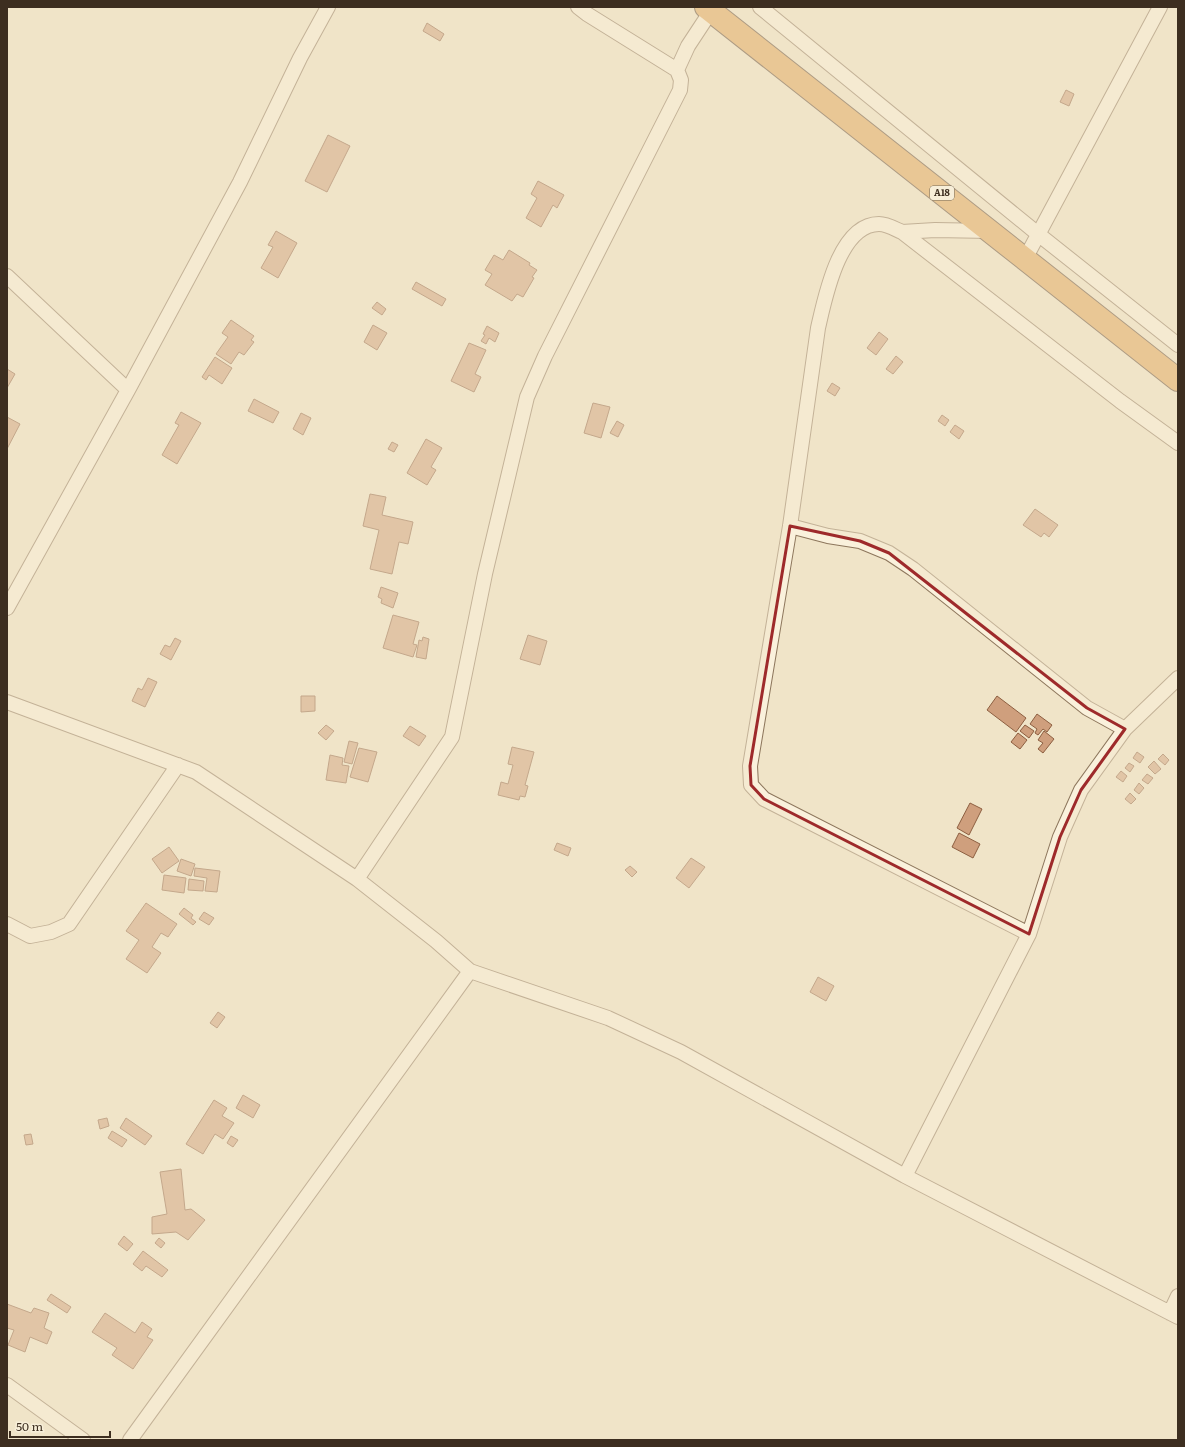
<svg xmlns="http://www.w3.org/2000/svg" width="1185" height="1447" font-family="Literata,serif">
<style>
.building{fill:#cf9f7d;stroke:#8d5f41}
.lines{fill:none;stroke-linecap:round;stroke-linejoin:round}
.street-casing{stroke:#8d765c;stroke-width:16}
.highway-casing{stroke:#5b4430;stroke-width:24}
.street{stroke:#faf1dc;stroke-width:14}
.highway{stroke:#e0a458;stroke-width:22}
.marked{fill:none;stroke:#9e2a2b;stroke-width:3;stroke-linejoin:round}
.labels{text-anchor:middle;stroke-width:3;stroke-linejoin:round;paint-order:stroke}
.shield{fill:#f7eed8;stroke:#756857;stroke-width:1}
.shield-label{font-size:9px;font-weight:bold;fill:#3d2e20}
</style>
<rect width="100%" height="100%" fill="#f0e4c8"/>
<path class="building" d="M427,23L444,34L440,41L423,31Z
M1066,90L1074,94L1069,106L1060,102Z
M328,135L350,146L327,192L305,181Z
M538,181L564,195L557,208L553,205L541,227L526,218L537,198L531,194Z
M276,231L297,243L278,278L261,268L273,247L268,245Z
M509,250L530,263L529,265L537,270L532,277L534,278L523,297L517,294L512,301L485,285L492,274L485,270L494,255L503,260Z
M416,282L446,299L442,306L412,289Z
M377,302L386,309L382,315L372,308Z
M231,320L254,336L251,340L254,342L244,355L239,352L231,364L216,354L228,337L222,333Z
M373,325L387,333L377,350L364,342Z
M487,326L499,333L495,342L489,338L486,344L481,341L485,335L483,334Z
M879,332L888,339L876,355L867,348Z
M469,343L486,350L475,374L481,377L474,392L451,381Z
M896,356L903,362L893,374L886,369Z
M215,357L232,368L222,384L209,375L206,380L202,377Z
M7,369L15,374L7,388Z
M832,383L840,388L835,396L827,391Z
M254,399L279,412L273,423L248,411Z
M593,403L610,407L601,438L584,433Z
M181,412L201,423L177,464L162,455L179,425L175,423Z
M301,413L311,418L303,435L293,429Z
M942,415L949,420L945,426L938,421Z
M7,417L20,424L7,449Z
M617,421L624,425L618,437L610,433Z
M955,425L964,431L959,439L950,432Z
M426,439L442,448L431,467L436,470L427,485L407,473Z
M392,442L398,445L394,452L388,449Z
M370,494L386,497L382,515L413,522L408,544L399,542L392,574L370,569L379,530L363,526Z
M1035,509L1058,525L1049,537L1044,533L1041,537L1023,525Z
M381,587L398,593L393,608L381,603L382,599L378,597Z
M393,615L419,622L413,644L417,645L413,657L383,648Z
M528,635L547,641L540,665L520,659Z
M423,637L429,639L426,659L416,657L419,640L422,641Z
M175,638L181,641L171,660L160,654L165,645L170,647Z
M148,678L157,682L145,707L132,701L138,688L142,690Z
M301,696H315V711L301,712Z
M997,696L1026,718L1016,732L987,710Z
M1037,714L1052,725L1047,732L1043,729L1038,735L1035,733L1037,729L1030,724Z
M326,725L334,731L326,740L318,733Z
M1025,725L1034,731L1029,738L1020,731Z
M410,726L426,736L419,746L403,736Z
M1044,731L1054,739L1043,753L1038,749L1043,743L1038,740Z
M1018,733L1027,740L1020,749L1011,742Z
M349,741L358,743L352,764L344,762Z
M512,747L534,752L525,785L528,786L525,797L520,796L519,800L498,795L501,782L508,784L513,765L508,764Z
M359,748L377,752L368,782L350,777Z
M1137,752L1144,757L1140,763L1133,758Z
M1163,754L1169,760L1165,765L1158,759Z
M330,755L343,758L342,765L349,766L346,783L326,780Z
M1154,761L1161,769L1155,774L1148,767Z
M1129,763L1134,766L1130,772L1125,768Z
M1121,771L1127,776L1123,782L1116,777Z
M1147,774L1153,778L1148,784L1142,780Z
M1139,783L1144,788L1139,794L1134,790Z
M1130,793L1136,799L1131,804L1125,799Z
M970,803L982,809L969,835L957,828Z
M959,833L980,844L973,858L952,847Z
M557,843L571,848L568,856L554,850Z
M169,847L179,861L162,873L152,859Z
M691,858L705,867L689,888L676,878Z
M181,859L195,864L191,876L177,871Z
M630,866L637,872L632,877L625,870Z
M195,868L220,871L217,892L205,891L207,878L194,876Z
M164,875L186,878L184,893L162,890Z
M189,879L204,881L203,891L188,890Z
M146,903L177,924L168,937L161,933L152,947L161,953L147,973L126,959L139,940L126,931Z
M184,908L193,915L191,918L196,922L193,925L179,914Z
M204,912L214,918L209,925L199,919Z
M818,977L834,986L826,1001L810,992Z
M218,1012L225,1017L217,1028L210,1023Z
M243,1095L260,1105L253,1118L236,1108Z
M214,1100L227,1108L222,1116L234,1123L223,1139L215,1134L203,1154L186,1144Z
M107,1118L109,1126L100,1129L98,1120Z
M126,1118L152,1136L145,1145L120,1128Z
M112,1131L127,1140L122,1147L108,1138Z
M31,1134L33,1144L26,1145L24,1135Z
M231,1136L238,1140L233,1147L227,1143Z
M181,1169L185,1210L191,1209L205,1220L188,1240L176,1232L152,1234V1217L167,1214L160,1172Z
M124,1236L133,1244L127,1251L118,1244Z
M159,1238L165,1243L161,1248L155,1243Z
M143,1251L168,1270L162,1277L146,1266L142,1271L133,1264Z
M51,1294L71,1307L67,1313L47,1300Z
M7,1304L31,1313L34,1308L49,1313L44,1328L52,1332L47,1344L30,1337L25,1352L8,1345L14,1330L7,1328Z
M105,1313L135,1333L142,1322L152,1329L147,1337L153,1340L133,1369L112,1355L117,1348L92,1332Z"/>
<g class="lines">
<defs>
<path id="street" d="M578,7L587,14L677,70
M760,7L1038,234L1178,345
M902,232L935,230L990,231
M1025,259L1160,7
M7,276L128,390
M790,526L828,536L860,541L889,553L913,569L1087,708L1125,729
M7,608L128,390L240,182L300,58L328,7
M7,702L196,772L357,879L436,941L470,971
M357,879L452,737L485,574L527,397L545,356L680,90L681,80L677,70L688,46L711,11
M7,924L30,936L51,932L69,924L178,765
M1029,934L764,799L751,785L750,766L790,526L818,328C825,298 839,224 879,224C887,224 895,229 902,232L1120,401L1178,443
M905,1176L1029,934L1060,837L1081,790L1125,729L1178,678
M1170,1313L1178,1296
M7,1385L83,1440
M130,1440L470,971L608,1018L681,1052L905,1176L1178,1317"/>
<path id="highway" d="M706,7L1178,380"/>
</defs>
<use href="#street" class="street-casing"/>
<use href="#highway" class="highway-casing"/>
<use href="#street" class="street"/>
<use href="#highway" class="highway"/>
</g>
<path d="M0 0H1185V1447H0ZM790,526L860,541L889,553L1087,708L1125,729L1081,790L1060,837L1029,934L764,799L751,785L750,766Z" fill="#f0e4c8" fill-opacity=".55" fill-rule="evenodd"/>
<path class="marked" d="M790,526L860,541L889,553L1087,708L1125,729L1081,790L1060,837L1029,934L764,799L751,785L750,766Z"/>
<g class="labels">
<rect class="shield" x="930" y="186" width="24" height="14" rx="3"/>
<g class="shield-label">
<text x="942" y="196">A18</text>
</g>
</g>
<rect width="1185" height="1447" fill="none" stroke="#3d2e20" stroke-width="16"/>
<path d="M10 1431v6h100v-6" fill="none" stroke="#3d2e20" stroke-width="2"/>
<text x="16" y="1431" font-size="12" fill="#3d2e20" stroke="#f7eed8" stroke-width="3" paint-order="stroke">50 m</text>
</svg>
